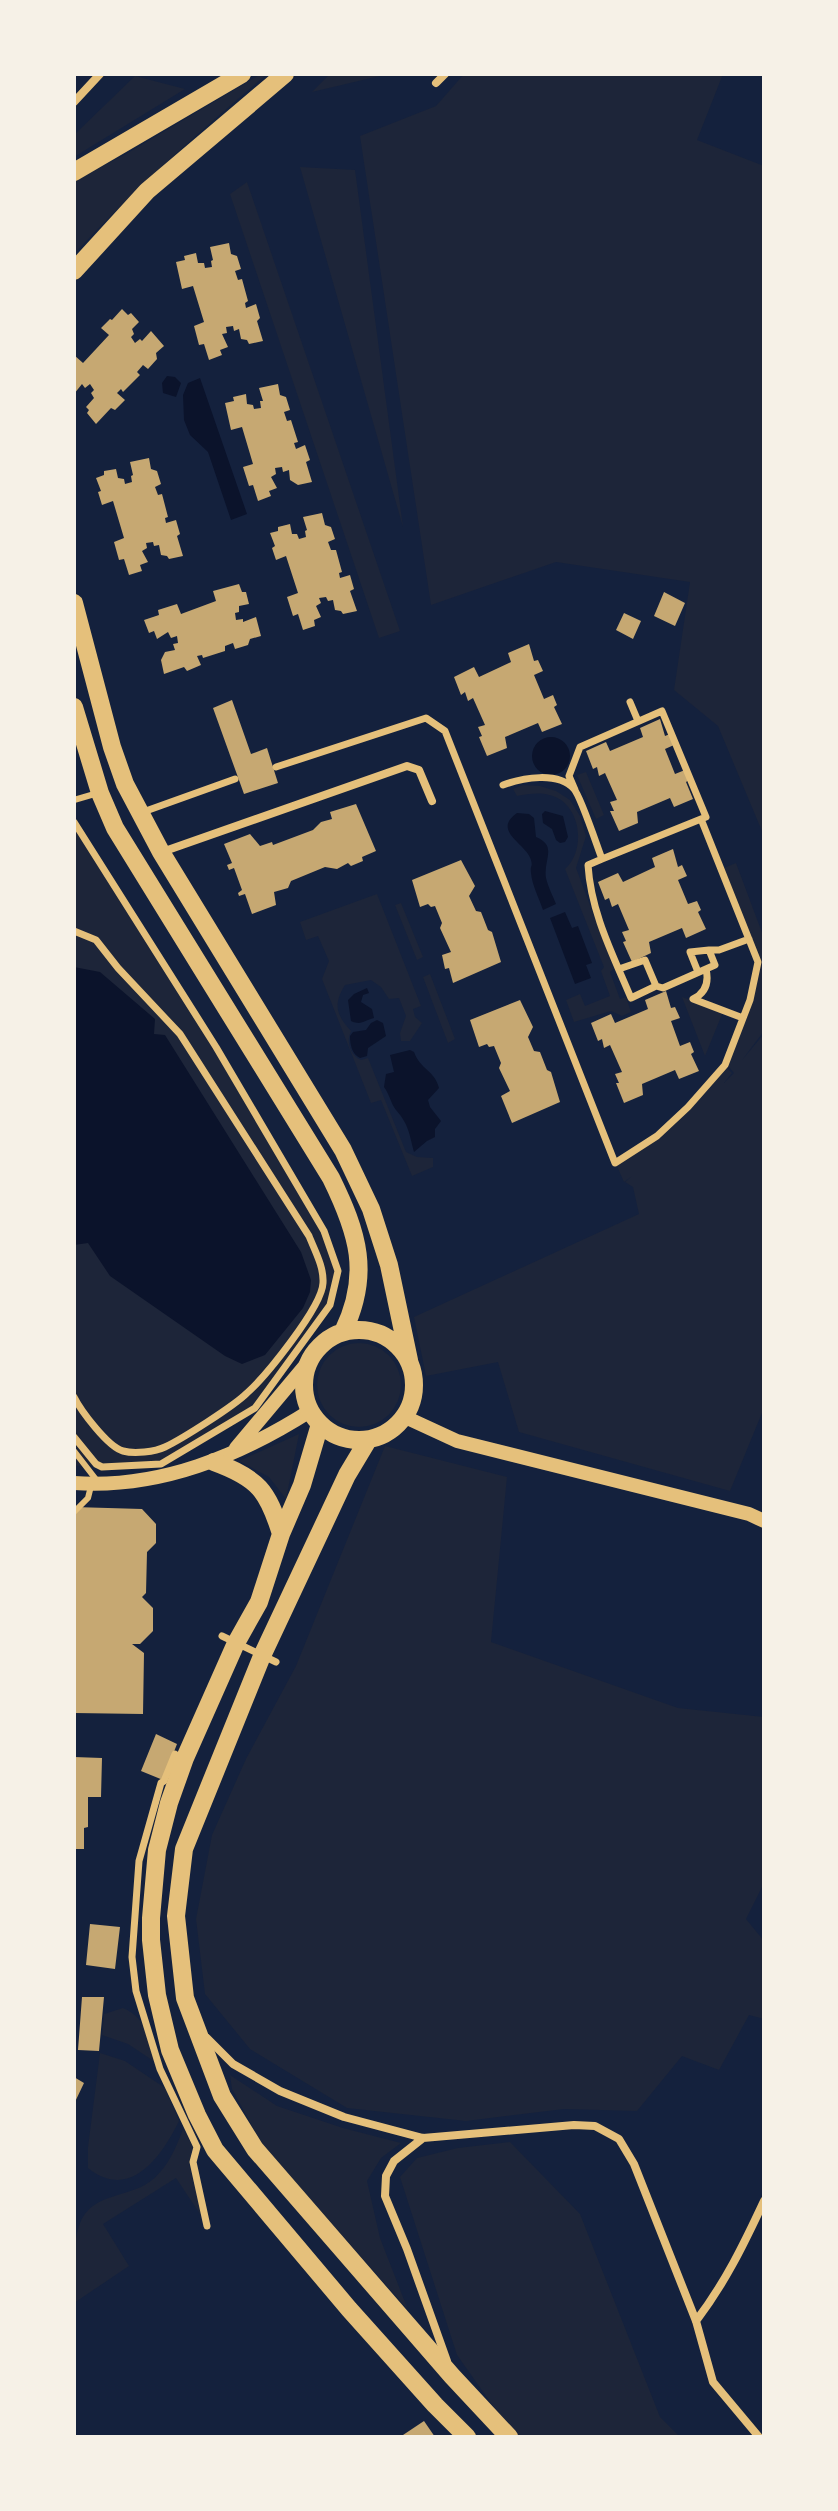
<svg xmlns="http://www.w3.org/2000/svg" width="838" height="2511" font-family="'Archivo Narrow',sans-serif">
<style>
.green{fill:#1d2539}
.water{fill:#0b132b}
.building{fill:#c6a872}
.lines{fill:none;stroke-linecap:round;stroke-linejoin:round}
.service{stroke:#e5c07b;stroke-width:6}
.pedestrian{stroke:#e5c07b;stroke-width:7}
.minor{stroke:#e5c07b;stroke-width:8}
.tertiary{stroke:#e5c07b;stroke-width:14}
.primary{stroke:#e5c07b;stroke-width:18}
</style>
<rect width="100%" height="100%" fill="#14213d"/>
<path class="green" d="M261,74H267C200,131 134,189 74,254V181L126,154Z
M330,74H388L312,92Z
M464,74H723L697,140L764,166V836L718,726L674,690L690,582L556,562L431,605L360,136L436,106Z
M135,76L185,89L74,157V135Z
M300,167L355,170L403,527Z
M247,182L400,631L379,638L230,194Z
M586,772L604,815L596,819L577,775Z
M523,785L540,786L556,791L570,800L580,816L586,836L576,868L614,969L610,972L620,999L626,997L631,1012L622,1016L611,1011L574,1022L566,1000L580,994L585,1006L610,996L601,971L604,967L565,869C584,852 582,815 561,800C547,791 532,793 517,796L513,789Z
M74,824L214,1047L322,1231L337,1271L329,1304L254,1407L161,1463L74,1466Z
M736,863L764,938V1031L742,1060L764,1034V1408L730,1491L519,1432L498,1362L426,1376L414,1317L639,1214L633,1187L625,1182L632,1176L624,1182L616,1164L658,1136L726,1067L732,1073L724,1083L734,1073L727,1065L760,961L724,868Z
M377,894L421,1006L413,1009L415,1017L422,1023L410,1041H401L400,1033L406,1016L399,998L389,999L381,987L371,980L345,985C333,1004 336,1015 351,1031C346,1042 350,1055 361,1060L368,1058L406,1152L417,1157L433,1158V1167L412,1176L381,1100L371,1103L322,979L329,961L318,936L306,940L300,922Z
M401,903L423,957L417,960L395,905Z
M430,974L455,1039L448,1043L423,977Z
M682,997L723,1012L705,1056Z
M317 1385a42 42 0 1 1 84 0a42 42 0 1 1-84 0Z
M299,1434L286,1499L269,1477L239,1461Z
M385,1446L507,1477L491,1642L678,1708L764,1717V1883L746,1919L764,1941V2019L749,2015L719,2070L682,2056L637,2111L564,2109L466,2121L347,2108L250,2049L205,1994L196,1919L212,1835L246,1759L296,1666Z
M123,2008C147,2018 149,2039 155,2062L128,2044L102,2035L104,2014Z
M100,2053L125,2061L165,2088L179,2121C162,2156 130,2202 88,2168V2147Z
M230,2075L277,2106L343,2128L401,2143L381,2158L367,2181L380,2238L408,2310L263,2146L232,2089Z
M183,2129L193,2147L189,2164L202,2217L176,2178L103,2224L129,2266L74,2303C74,2278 71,2247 80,2223C90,2197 119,2197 141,2187C164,2176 175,2151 183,2129Z
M510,2142L580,2214L660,2417L680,2437H519L505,2423L457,2355L400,2177L417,2158L458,2148Z"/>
<path class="water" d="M167,376L175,377L181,383L176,397L163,393L162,383Z
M200,378L247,514L231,520L208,452L190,435L184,420L183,395L188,383Z
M532 756a19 19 0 1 1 38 0a19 19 0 1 1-38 0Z
M545,811L563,816L568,837L565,842L560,843L556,840L552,829L543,823L542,814Z
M517,813L529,814L534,818L536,837C558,846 543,860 546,878C548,887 553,896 556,904L543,910C539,898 532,885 531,873C530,864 533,868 531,860C527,844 491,831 517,813Z
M565,912L572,928L578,926L592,963L586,965L591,978L575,984L550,918Z
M74,967L100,972L155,1019L154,1034L165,1035L301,1252L311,1280L310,1292L303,1308L265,1355L242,1364L225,1356L110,1276L88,1243L74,1245Z
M367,988L369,993L363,995L361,1002L372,1009L374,1018C364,1020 362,1026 351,1021L348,1000L354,994Z
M377,1020L383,1023L386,1036L368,1048L367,1056L360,1058C352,1054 350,1045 350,1036L353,1032L366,1030L371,1023Z
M410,1050L414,1052C420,1069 435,1071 439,1088L428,1100L430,1107L441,1121L435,1129V1137L427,1141L414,1152C409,1133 409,1125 396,1110C391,1104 390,1095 384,1087L386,1074L394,1072L390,1055Z"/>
<path class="building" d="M229,243L231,254L237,256L241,269L235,271L238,280L242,279L248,301L245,303L246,308L256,304L260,318L257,321L263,341L249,344L247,340L241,339L239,329L234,331L233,326L226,327L227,333L222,334L228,347L220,350L222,355L209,360L204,344L199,345L194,326L204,322L193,286L182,289L176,262L185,260L184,256L196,253L198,263H204L205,268L212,267L211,261L213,260L210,247Z
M122,309L128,315L131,313L139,322L132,329L134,334L131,337L135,343L140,339L142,341L151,331L164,346L156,353L157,359L148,369L143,365L137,372L140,375L123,392L121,389L117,393L125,400L115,410L111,408L96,424L87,413L89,410L86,407L94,398L91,393L94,390L90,384L85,388L82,384L74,394V355L83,363L109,335L101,328L110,319L112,320Z
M278,384L280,395L286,397L290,410L284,412L287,421L291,420L298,442L294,443L296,449L305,445L310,460L306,462L312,482L298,485L290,480L289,470L283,472L282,467L275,468L276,474L271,477L277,488L269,491L271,496L258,501L253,485L249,486L243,467L253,464L242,427L231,430L225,403L234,401L233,397L246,394L247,404L253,405L254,409L261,408L260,401H263L259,388Z
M149,458L151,469L157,471L161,484L155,487L158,495L162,494L168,517L165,518L166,523L176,520L180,534L177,536L183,556L169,559L167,556L161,555L159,545L154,546L153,542L146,543L147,548L142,551L148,562L140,565L142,571L129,575L124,559L119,560L114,542L124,538L113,501L102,505L98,492L101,491L96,478L104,475V471L116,469L118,478L124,479L125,484L132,482L131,476L133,475L130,462Z
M322,513L325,525L331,527L335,539L328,542L331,550H336L342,572L339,573L340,578L350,575L354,589L350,591L357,611L343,614L341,611L335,610L333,600L328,601L326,597L319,598L321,603L316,606L321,617L314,620L315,626L303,630L298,614L293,616L287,597L298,593L286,556L276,560L272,548L275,546L270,533L278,531V527L290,524L292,534H297L299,539L306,537L305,531L307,530L303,517Z
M239,584L242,592H246L249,604L239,606V612L235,613L236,620L243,619V622L256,617L261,636L250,639L248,645L235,649L233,643L225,646V651L203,658L202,655L197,656L201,665L187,671L184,667L164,674L161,660L165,652L175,650L173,644L178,643L177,636L171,638L168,632L157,639L154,631L149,633L144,620L159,615L158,610L177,604L181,614L216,601L213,591Z
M664,592L685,603L675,626L654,616Z
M624,613L641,621L633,639L616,630Z
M529,644L534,661L538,660L543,671L534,675L544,699L553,695L557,705L554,707L562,724L542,732L538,723L505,737L507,748L487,756L479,737L482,736L478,727L485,725L473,698L468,701L465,692L461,695L454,677L474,667L479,677L511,662L508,653Z
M232,700L251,754L267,748L278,783L244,794L213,708Z
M660,719L665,736L670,734L674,745L665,749L675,774L685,770L689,780L686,782L693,799L674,807L670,798L637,812L638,823L619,831L610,811H614L610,802L617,800L605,773L599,776L597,767L593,769L586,751L606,742L610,751L643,737L640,728Z
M356,804L376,851L362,857L363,861L351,866L348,863L337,869L325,867L291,881L288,888L274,892L276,905L252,914L245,894L239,896L238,893L242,890L234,868L229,870L227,865L232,863L224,844L250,834L260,846L272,842L273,845L313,830L321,822L332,819L330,812Z
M673,849L678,867L682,865L687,876L678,880L688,904L697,901L701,910L698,912L706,929L686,938L682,928L649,942L651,953L632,962L623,942L626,941L622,932L629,930L618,904L612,907L609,898L605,900L598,882L618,873L623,882L655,867L652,858Z
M461,860L475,886L469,896L476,911L481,912L488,930L492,932L501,962L453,983L449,968L445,969L442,955L451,952L440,928L442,923L435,906L431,907L428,904L420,907L412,880Z
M666,991L671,1008L675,1007L680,1018L671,1021L680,1046L690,1042L694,1052L691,1054L699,1071L679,1079L675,1070L642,1084L643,1095L624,1103L616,1083H619L615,1074L622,1072L610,1045L604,1048L602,1039L598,1041L591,1023L611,1014L615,1023L648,1009L645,1000Z
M520,1000L533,1027L528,1037L534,1051L540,1052L547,1070L551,1072L560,1102L512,1123L501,1096L510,1091L499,1068L501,1063L494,1046L489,1047L487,1044L479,1047L470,1020Z
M74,1507L142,1509L156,1524V1543L147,1552L146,1593L142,1597L153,1608V1631L140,1644H132L144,1653L143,1714L74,1713Z
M156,1734L177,1744L163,1780L141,1771Z
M74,1757L102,1758L101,1797H88V1827L84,1828V1849H74Z
M90,1924L120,1927L115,1969L86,1965Z
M82,1997H104L99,2051L78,2050Z
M74,2077L84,2083L74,2104Z
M424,2421L435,2437H400Z"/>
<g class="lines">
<path class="service" d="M74,800L98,793
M74,1451L98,1482
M74,1512L88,1498L91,1486"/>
<path class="pedestrian" d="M630,702L638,721
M276,767L426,718L445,731L615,1163L657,1136L688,1107L725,1065L750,1000L758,962L701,819L706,817L662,711L580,747L569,776L575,790
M503,785C522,778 558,771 574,789C581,797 597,846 602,859L701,819
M143,812L235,779
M74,822L216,1047L324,1231L338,1271L330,1305L255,1408L161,1464L102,1467L96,1464L74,1437
M602,859L588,865C591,913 613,955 631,998L656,986L663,988L715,965L709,950L690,952L698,972
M74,931L96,940L118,968L180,1034L309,1236C315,1251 324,1267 323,1283C322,1307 266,1376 247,1393C234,1406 182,1439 165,1447C155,1452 134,1454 123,1451C108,1447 81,1411 74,1397
M709,950H719L749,939
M619,969L645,960L656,986
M706,969C709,982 706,993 693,999L743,1018
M222,1636L276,1662
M175,1754L164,1781L161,1783L139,1861L132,1957L136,1991L160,2069L197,2147L193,2162L207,2226"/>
<path class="minor" d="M436,83L445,74
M74,102L100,74
M162,852L407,766L419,770L432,801
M207,2038L233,2064L280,2091L344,2117L423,2138L574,2125L595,2126L619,2139L634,2164L696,2321L713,2382L759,2437
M423,2138L394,2161L386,2176L385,2196L407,2249L447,2361
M696,2321C725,2283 744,2244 764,2201"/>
<path class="tertiary" d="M405,1417L457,1441L749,1514L764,1521
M236,1448L309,1361
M74,1483C160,1489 239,1456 310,1411"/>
<path class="primary" d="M74,172L242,74
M74,271L147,191L285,74
M74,603L112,747L125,784L161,852L343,1150L371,1209L389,1265L409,1360
M74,707L100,793L115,828L331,1178C358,1233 371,1274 343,1332
M304 1385a55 55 0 1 1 110 0a55 55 0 1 1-110 0Z
M320,1424L302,1485L281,1534L259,1602L236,1643L185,1758L169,1803L157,1850L151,1918V1940L157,1995L170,2050L197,2115L215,2150L349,2309L435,2405L467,2437
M368,1440L347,1475L262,1656L184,1849L176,1916L185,1998L222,2096L255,2149L452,2376L509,2437
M214,1462C258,1478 268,1491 281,1534"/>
</g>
<rect width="838" height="2511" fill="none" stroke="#f6f1e7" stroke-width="152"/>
</svg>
